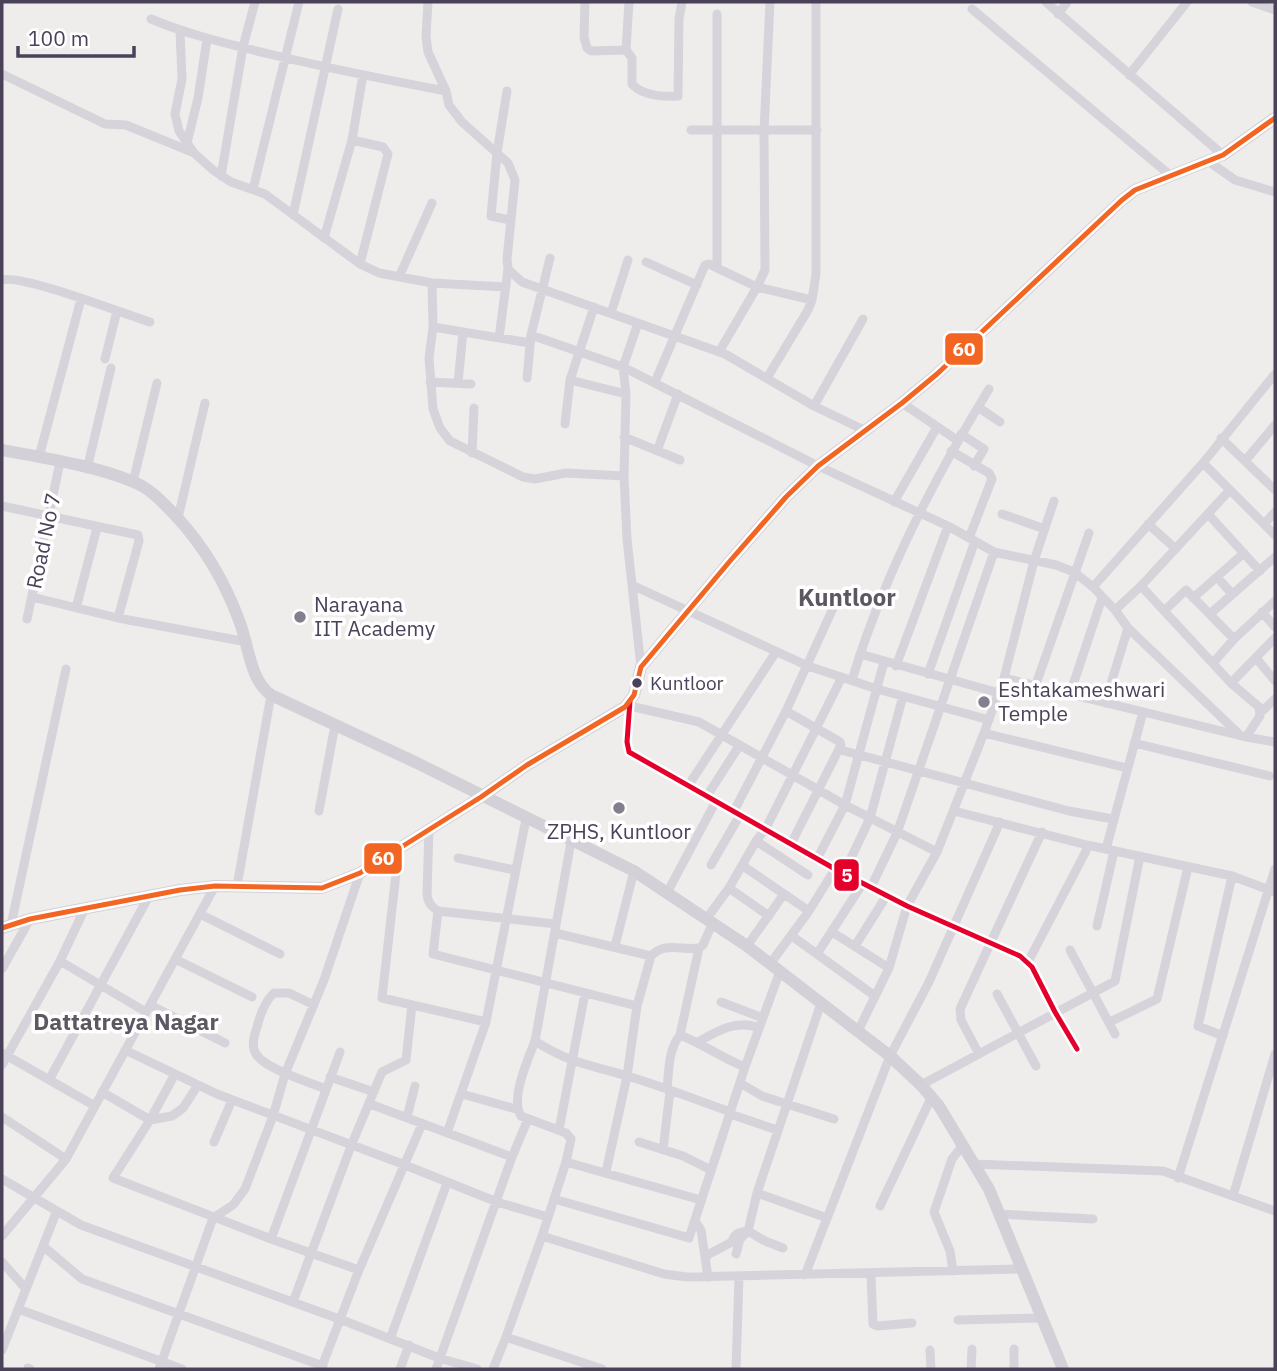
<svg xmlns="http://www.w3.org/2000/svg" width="1277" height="1371" font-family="'IBM Plex Sans',sans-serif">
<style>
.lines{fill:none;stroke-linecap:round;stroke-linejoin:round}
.street{stroke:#d6d4da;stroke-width:9}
.secondary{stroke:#d3d0d7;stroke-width:12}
.bus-1-casing{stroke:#fff;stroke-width:10}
.bus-2-casing{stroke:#fff;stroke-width:10}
.bus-1{stroke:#e4002b;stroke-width:5}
.bus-2{stroke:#f26522;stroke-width:5}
.poi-dot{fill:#847e8d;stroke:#fff;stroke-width:2.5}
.bus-dot{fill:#4b425a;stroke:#fff;stroke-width:2.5}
.labels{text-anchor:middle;stroke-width:7;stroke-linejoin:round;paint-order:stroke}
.bus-label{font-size:19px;fill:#4b425a;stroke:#fff;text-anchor:start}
.street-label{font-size:21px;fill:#4b425a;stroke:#fff}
.poi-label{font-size:21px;fill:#4b425a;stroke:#fff;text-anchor:start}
.neighbourhood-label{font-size:23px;font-weight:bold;fill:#5c5761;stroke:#fff}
.quarter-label{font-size:24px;font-weight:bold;fill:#5c5761;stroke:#fff}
.line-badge{stroke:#fff;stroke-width:2.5}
.badge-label{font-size:19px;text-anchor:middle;font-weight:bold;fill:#fff}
</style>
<rect width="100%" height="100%" fill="#eeedec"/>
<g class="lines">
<path class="street" d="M428,2L426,36L428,52L446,91L449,105L462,122L508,163L515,180L507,259L508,269L499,338
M585,2L584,37L587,48L591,51L626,50L632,58V84C643,96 662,97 678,96L679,19L682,2
M1046,2L1223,155
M1252,2L1275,10
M972,9L1171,176
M1058,14L1067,2
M151,19C189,35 229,44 269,54C328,68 387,80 446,91
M180,31L182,79L175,114L179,131L194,153L213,170L231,182L265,194L360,264L379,273L432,283L506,287
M626,50L629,2
M2,74L105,124L126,125L192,152
M1129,75L1187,2
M507,91L497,153L491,216L510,220
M691,130H817
M352,140L383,147L388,154L360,264
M187,143L198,98L207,39
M1208,161L1235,180L1275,192
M221,176L243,47L255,2
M253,189L299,2
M293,215L338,9
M324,238L352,140L363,75
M646,262L697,285
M717,268L757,287L765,270L764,131L770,2
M508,269L522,282L725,354L814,406L864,430
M399,277L432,203
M2,280C22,274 124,314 150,322
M432,283L433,327L429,358L433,409L440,428L450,441L523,477L535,479L566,473L624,476
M611,313L628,260
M638,323L623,367L626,394L624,476L627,539L641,667
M433,327L530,343
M531,335L623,367L818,466L948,526L994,552L1056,565L1074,572L1093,587L1115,610L1128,628L1241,736
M719,352L757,287L812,300
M105,359L117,311
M527,378L531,335L550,258
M767,378L808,310L812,300L816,274V2
M570,380L626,394
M430,382L471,384
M655,382L705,265L709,264L717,268V14
M458,383L463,332
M902,403L957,440
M814,406L863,319
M978,407L1000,422
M565,424L570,380L594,307
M961,434L984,449L974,466
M624,437L680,460
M1221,438L1275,490
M657,451L678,394
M951,451L989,473L992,479L969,538
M472,453L474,408
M39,457L81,299
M1245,461L1275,425
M1203,463L1275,535
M87,469L111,368
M133,482L157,383
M894,502L937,427
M2,506L138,535L139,541L118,618
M1002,514L1045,529
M1208,514L1260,571
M178,518L205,403
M1148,524L1176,549
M1264,524L1275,512
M1217,577L1232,594
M634,586L808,666L877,689L989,720
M1141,586L1231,683L1259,707L1260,716L1246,737
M1093,587L1203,463L1275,374
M32,597L118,618L247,642
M1193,598L1244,553
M76,608L97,528
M1115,610L1141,586L1229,491
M1164,611L1186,590L1234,639
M1262,612L1275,627
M1211,613L1275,557
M27,619L60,462
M860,654L999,693
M1256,658L1275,681
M1213,663L1234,639L1275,601
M896,666L948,526
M928,674L975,541
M1004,678L1246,737L1275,742
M852,680C883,577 933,480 989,389
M1231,683L1275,638
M1035,687L1089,533
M1070,694L1102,598
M630,701L627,742L629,752L835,869L907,906L1020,956L1032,967L1055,1012L1077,1049
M1105,703L1128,628
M630,706L699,722L845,805L937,852
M786,711L840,742L841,745L791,844
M1260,713L1275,699
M984,733L1127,768
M1134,743L1270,776
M841,750L1069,811L1113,819
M688,786L776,652
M707,796L739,746
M319,811L335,725
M734,811L786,711L835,604
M954,811L1087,845L1086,851L1028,962
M429,828L427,894C428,903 431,906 438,911L556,924
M756,841L808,875
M571,842L535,1041C528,1059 510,1099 521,1116L566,1133L571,1139L566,1162L542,1236L664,1274L687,1277L1021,1269
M1087,845L1232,876L1275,892
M399,847L382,998L486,1022
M1106,849L1143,712
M458,858L514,870
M817,859L845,805L884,662
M711,865L740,815
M743,866L809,911
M844,873L870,818L903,696
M237,886L271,695
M871,887L897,833L994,552
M729,888L769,916
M668,891L716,801
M438,911L433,954L637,1006
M200,914L280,954
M707,918L729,888L756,841L766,828L842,677
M11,925L66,669
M1097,926L1114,851
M832,932L889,968
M555,933L651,956
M792,936L875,996
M615,946L634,871
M747,946L784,894
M855,946L887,895
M699,948L680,1035C703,1044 722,1058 745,1067
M1070,950L1115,1034
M817,954L863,883
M175,959L252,997
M60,961L146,1012
M770,964L809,911L835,869
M2,969L30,919
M997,994L1036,1066
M721,1002L763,1018
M150,1005L225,1043
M314,1005L289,993H274C265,1001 260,1015 257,1027C254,1036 251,1046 256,1054C265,1069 309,1082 326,1089
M1110,1022L1157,999L1188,867
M858,1031L889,968L907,906L937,852L984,733L1004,678L1034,561L1054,501
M1223,1036L1198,1026L1232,876
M535,1041C569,1063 590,1065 627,1076C662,1086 696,1100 731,1112
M698,1042C717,1031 737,1019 759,1028
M125,1050L217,1094L405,1165L497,1202L548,1217
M2,1053L95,1106
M979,1054L961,1020L960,1009L1042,832
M2,1065L60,961L85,908
M175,1074L150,1120L113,1178L271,1239L340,1052
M330,1077L374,1092
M49,1080L149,896
M740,1083L762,1096L834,1119
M921,1085L1115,981L1140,856
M667,1089C669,1071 668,1050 680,1035
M102,1092L150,1120L172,1116L183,1108L198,1085
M462,1094L516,1109
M370,1104L512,1157
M730,1114L777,1130
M2,1117L66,1159
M407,1117L415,1086
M559,1130L585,993
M447,1133L486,1022L526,819
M214,1142L232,1100
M639,1142L683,1156L711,1170
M663,1150L670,1091
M566,1162L701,1200
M974,1164L1163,1171L1275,1211
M606,1172L627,1076L637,1006L651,956C665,941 682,951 699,948L703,945L713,922
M1178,1178L1275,869
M2,1179L81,1225L342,1320L439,1358L477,1369
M757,1193L827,1218
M1233,1196L1275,1054
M554,1199L689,1238L745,1067L780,971
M880,1206L932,1096
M999,1214L1093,1219
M695,1221L701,1230L708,1277
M2,1236L66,1159L215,886
M542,1236L506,1337L602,1369
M271,1239L359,1270
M43,1246L82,1279L323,1366
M736,1254L740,1239L748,1231L757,1193L821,1003
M705,1259L709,1254L732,1242C734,1233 740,1232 748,1231L765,1241L783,1248
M2,1262L26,1289
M953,1271L950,1251L934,1212L952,1159L963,1145
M871,1274L873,1324L877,1326L912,1323
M805,1275L890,1056L929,982L1000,822
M293,1302L351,1146L382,1072L406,1060L412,1005
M18,1309L182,1369
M958,1320L1042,1318
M390,1339L447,1183
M2,1350L56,1213
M930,1350L931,1369
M28,1368L30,1369
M159,1369L213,1218L233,1205L245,1189L273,1116L285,1074L324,980L360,873
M321,1369L359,1270L422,1124
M400,1369L409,1345
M436,1369L512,1157L528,1119
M493,1369L506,1337
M736,1369L739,1277
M971,1369L972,1349
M1014,1369V1349"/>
<path class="secondary" d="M2,450C41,457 107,468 142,486C155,493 164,504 174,514C205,547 225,581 240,623C249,647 250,680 271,695L417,763L634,871L747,946L890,1056L921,1085L939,1106L989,1189L1063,1369
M2,928L30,919L180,890L215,886L322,888L360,873L481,797L527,765L625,707L634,695L641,667L730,561L786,497L818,466L902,403L937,374L1122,200L1135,190L1223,155L1275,118"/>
<defs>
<path id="bus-1" d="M630,701L627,742L629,752L835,869L907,906L1020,956L1032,967L1055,1012L1077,1049"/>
<path id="bus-2" d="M2,928L30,919L180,890L215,886L322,888L360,873L481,797L527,765L625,707L634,695L641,667L730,561L786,497L818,466L902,403L937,374L1122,200L1135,190L1223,155L1275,118"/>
</defs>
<use href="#bus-1" class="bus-1-casing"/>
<use href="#bus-2" class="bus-2-casing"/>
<use href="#bus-1" class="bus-1"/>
<use href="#bus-2" class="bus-2"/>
</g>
<g class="poi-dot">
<circle cx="300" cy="617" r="7"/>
<circle cx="984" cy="702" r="7"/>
<circle cx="619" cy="808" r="7"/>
</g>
<circle class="bus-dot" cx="637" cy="683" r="6"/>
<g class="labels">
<g class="bus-label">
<text x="650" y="690">Kuntloor</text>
</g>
<g class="street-label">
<text transform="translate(44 541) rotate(-78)" y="7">Road No 7</text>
</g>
<g class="poi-label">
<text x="314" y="612">Narayana<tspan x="314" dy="24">IIT Academy</tspan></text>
<text x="998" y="697">Eshtakameshwari<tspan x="998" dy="24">Temple</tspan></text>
<text x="619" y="839" text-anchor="middle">ZPHS, Kuntloor</text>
</g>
<g class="neighbourhood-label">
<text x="126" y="1030">Dattatreya Nagar</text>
</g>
<g class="quarter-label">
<text x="847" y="606">Kuntloor</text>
</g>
</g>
<g class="line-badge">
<rect x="944" y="332" width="40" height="34" rx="7" fill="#f26522"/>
<rect x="363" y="842" width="40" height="33" rx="7" fill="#f26522"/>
<rect x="833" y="858" width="27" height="34" rx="7" fill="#e4002b"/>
</g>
<g class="badge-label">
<text x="964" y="356">60</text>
<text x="383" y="865">60</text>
<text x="847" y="882">5</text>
</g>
<rect width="1277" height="1371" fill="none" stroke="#4b425a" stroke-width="7"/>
<path d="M18 46v10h116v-10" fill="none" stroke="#4b425a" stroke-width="3.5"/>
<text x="28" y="46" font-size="21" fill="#4b425a" stroke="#ffffff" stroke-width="5" paint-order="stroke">100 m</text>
</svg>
